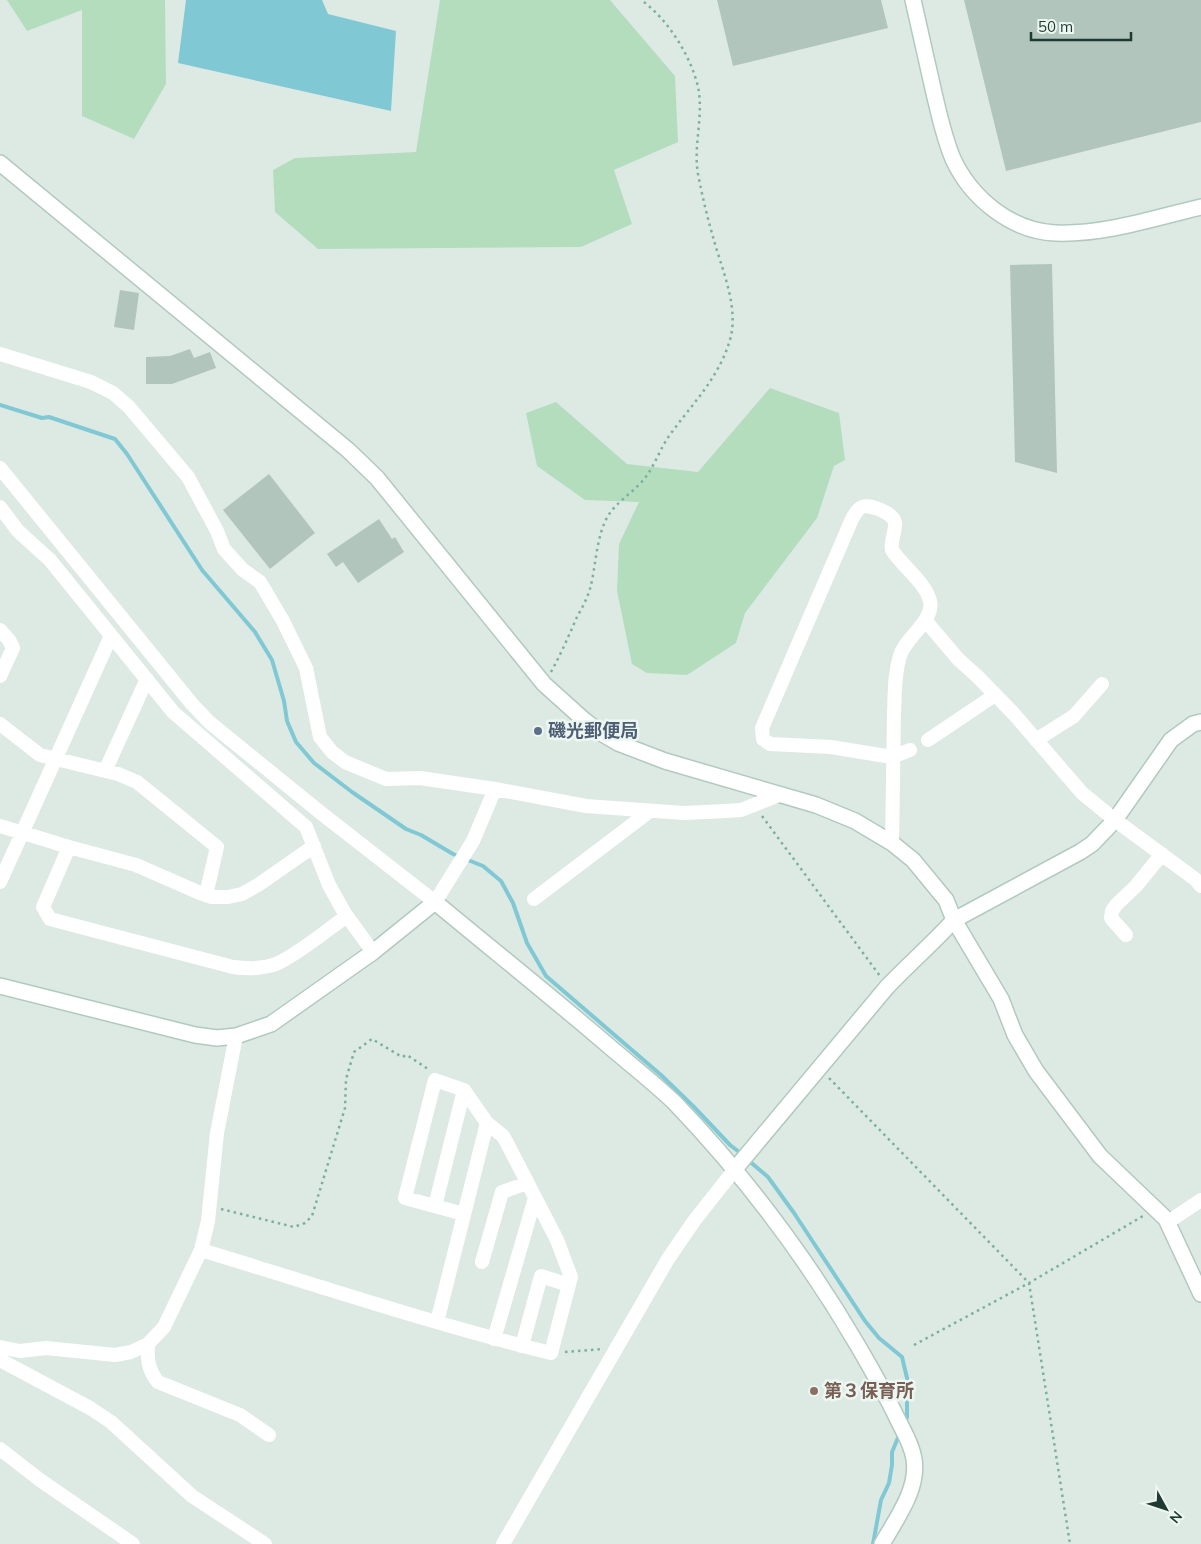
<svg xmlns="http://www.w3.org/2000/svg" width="1201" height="1544" font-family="Mulish,'Noto Sans JP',sans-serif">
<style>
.green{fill:#b4ddbe}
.water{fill:#80c8d4}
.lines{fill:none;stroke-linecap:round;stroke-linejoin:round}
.stream{stroke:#80c8d4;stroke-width:4}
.building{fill:#b2c5bd}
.secondary-casing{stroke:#b0cac0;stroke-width:18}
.path{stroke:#7bb09f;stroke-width:2.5;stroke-dasharray:2.5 4;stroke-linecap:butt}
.street{stroke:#fff;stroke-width:14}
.secondary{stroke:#fff;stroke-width:15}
.service-dot{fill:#5c6f8a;stroke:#edf7f2;stroke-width:2}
.education-dot{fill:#8d6e63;stroke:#edf7f2;stroke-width:2}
.labels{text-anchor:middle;stroke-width:5;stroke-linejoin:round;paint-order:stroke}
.service-label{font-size:18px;font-weight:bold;fill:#4e5e75;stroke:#edf7f2;text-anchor:start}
.education-label{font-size:18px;font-weight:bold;fill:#785e54;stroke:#edf7f2;text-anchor:start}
</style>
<rect width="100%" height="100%" fill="#ddeae4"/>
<path class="green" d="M7,0H165L166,84L134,139L82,116V10L27,31Z
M440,0H610L675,76L678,142L614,170L632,224L581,247L318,249L275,212L273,170L295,158L416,152Z
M770,388L839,413L845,460L834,466L817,518L745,613L736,643L687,675L647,673L632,664L617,591L619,544L639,502L585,500L537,466L526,413L556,402L627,464L698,472Z"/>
<path class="water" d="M186,0H322L328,14L396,31L391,111L178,63Z"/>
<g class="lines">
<path class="stream" d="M0,405L42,418L49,417L115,439L127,454L202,570L255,632L272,660L284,701L287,721L296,742L314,763L352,792L406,829L421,835L453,854L483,866L501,881L513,903L527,943L546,976L661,1075L694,1107L730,1145L743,1155
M748,1160L768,1177L794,1213L865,1321L879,1338L902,1357L907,1378V1417L905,1422
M873,1544L881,1500L889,1483L892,1465V1452L900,1433"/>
</g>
<path class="building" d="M717,0H881L888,28L733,66Z
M964,0H1201V122L1006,171Z
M1052,264L1057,473L1015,462L1010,265Z
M120,290L139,293L134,330L114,327Z
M190,349L194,358L210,352L216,368L172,384H146V357L170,356Z
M269,474L315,533L270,569L223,510Z
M379,519L392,539L395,537L404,552L358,583L343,562L336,567L327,554Z"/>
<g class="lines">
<defs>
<path id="secondary" d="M913,0C920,31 927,62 934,93C939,114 944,138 953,159C971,198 1011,231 1055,233C1104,235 1154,218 1201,207
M0,163L348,450L377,478L544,684L584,720L601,733L618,743L665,761L816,805L855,821L892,843L913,860L946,900L954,920L1001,999L1015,1035L1036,1071L1100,1156L1166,1219L1201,1294
M0,986L195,1035L217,1038L236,1036L271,1024L373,952L435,902C494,951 553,998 610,1047C631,1065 654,1083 674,1102C746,1177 806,1257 858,1346C872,1370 886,1395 898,1420C904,1432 912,1445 914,1459C919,1489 896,1519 882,1544
M735,1169L887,987C909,964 933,943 954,920L1080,852L1092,844L1115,820L1171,740L1193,724L1201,722"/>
</defs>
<use href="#secondary" class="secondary-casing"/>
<path class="path" d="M551,672C561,654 569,635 577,617C582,608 587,599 590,589C596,567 596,536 608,516C617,501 634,492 645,478C655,465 660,449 669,436C692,404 721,376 731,336C738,304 721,267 713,237C707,216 702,195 698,174C693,145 704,116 698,87C691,56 667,18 641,0
M762,816L880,976
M829,1078L1029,1283L1070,1544
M221,1209L294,1227L305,1223L312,1216L345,1108L346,1079L354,1052L372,1039L402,1057L407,1055L428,1069
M914,1345L1029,1283L1143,1216
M565,1352L602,1349"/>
<path class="street" d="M0,354L91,382L113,393L129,407L188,477L217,531L224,549L243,570L260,582L283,621L306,668L320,737L332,752L345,762L386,779L420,778L495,789L586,806L684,813L726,811L741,810L779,795
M0,468L192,704L209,722L321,813L435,902L473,841L495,789
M0,507L18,531L50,560L173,712L306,827L329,885L344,912L373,952
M925,620L958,659L978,677L1014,714L1082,793L1115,820L1195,879L1201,886
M0,630L9,640L13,648L0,676
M0,724L40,755L118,774L137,782L217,847L206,895
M928,740L995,695
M1036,740L1074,716L1102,684
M105,771L147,679
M0,826L69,847L136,865L200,893L212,897H228L242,894L258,885L314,846
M892,843C893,800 893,757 894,713C895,694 894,675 900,656C904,639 935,620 930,601C926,583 902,566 892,550C890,540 896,532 895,523C894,513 870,504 862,507C857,509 855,514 852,519L762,728L763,739L770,744L831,747L892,757L910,750
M69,847L43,907L50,919L233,967C248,969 262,969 276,964C297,955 327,930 347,916
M0,882L111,636
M534,899L650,811
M1126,935L1111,918L1112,911L1116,905L1136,886L1162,854
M435,1206L464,1090
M464,1214L405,1198L435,1080L464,1090L487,1123
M1168,1222L1201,1200
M201,1250C317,1285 433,1324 551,1353L571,1277L557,1240L508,1145L503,1136L487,1123L437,1322
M482,1262L502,1192L527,1183
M494,1339L535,1198
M148,1344C147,1359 148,1370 158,1382L240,1415L269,1435
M522,1346L541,1276L569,1285
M0,1347L20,1351L46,1348L115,1355L131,1352L148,1344L164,1327L201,1250L208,1221L217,1133L236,1036
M0,1360L90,1408L111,1422L192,1496L265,1544
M0,1449L40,1480L133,1544
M503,1544L668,1259L694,1221L735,1169"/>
<use href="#secondary" class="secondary"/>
</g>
<circle class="service-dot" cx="538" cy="731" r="5"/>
<circle class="education-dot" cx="814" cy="1391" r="5"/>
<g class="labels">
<g class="service-label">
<text x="548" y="737">磯光郵便局</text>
</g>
<g class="education-label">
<text x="824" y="1397">第３保育所</text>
</g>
</g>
<g transform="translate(1166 1509) rotate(130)" stroke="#edf7f2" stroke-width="4" paint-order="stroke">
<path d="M0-4L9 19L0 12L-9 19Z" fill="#1e3a32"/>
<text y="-8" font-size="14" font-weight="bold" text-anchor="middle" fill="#1e3a32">N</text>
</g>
<path d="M1031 32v8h100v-8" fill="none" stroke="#1e3a32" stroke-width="2.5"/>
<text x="1038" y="32" font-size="15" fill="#1e3a32" stroke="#edf7f2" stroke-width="4" paint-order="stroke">50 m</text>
</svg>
